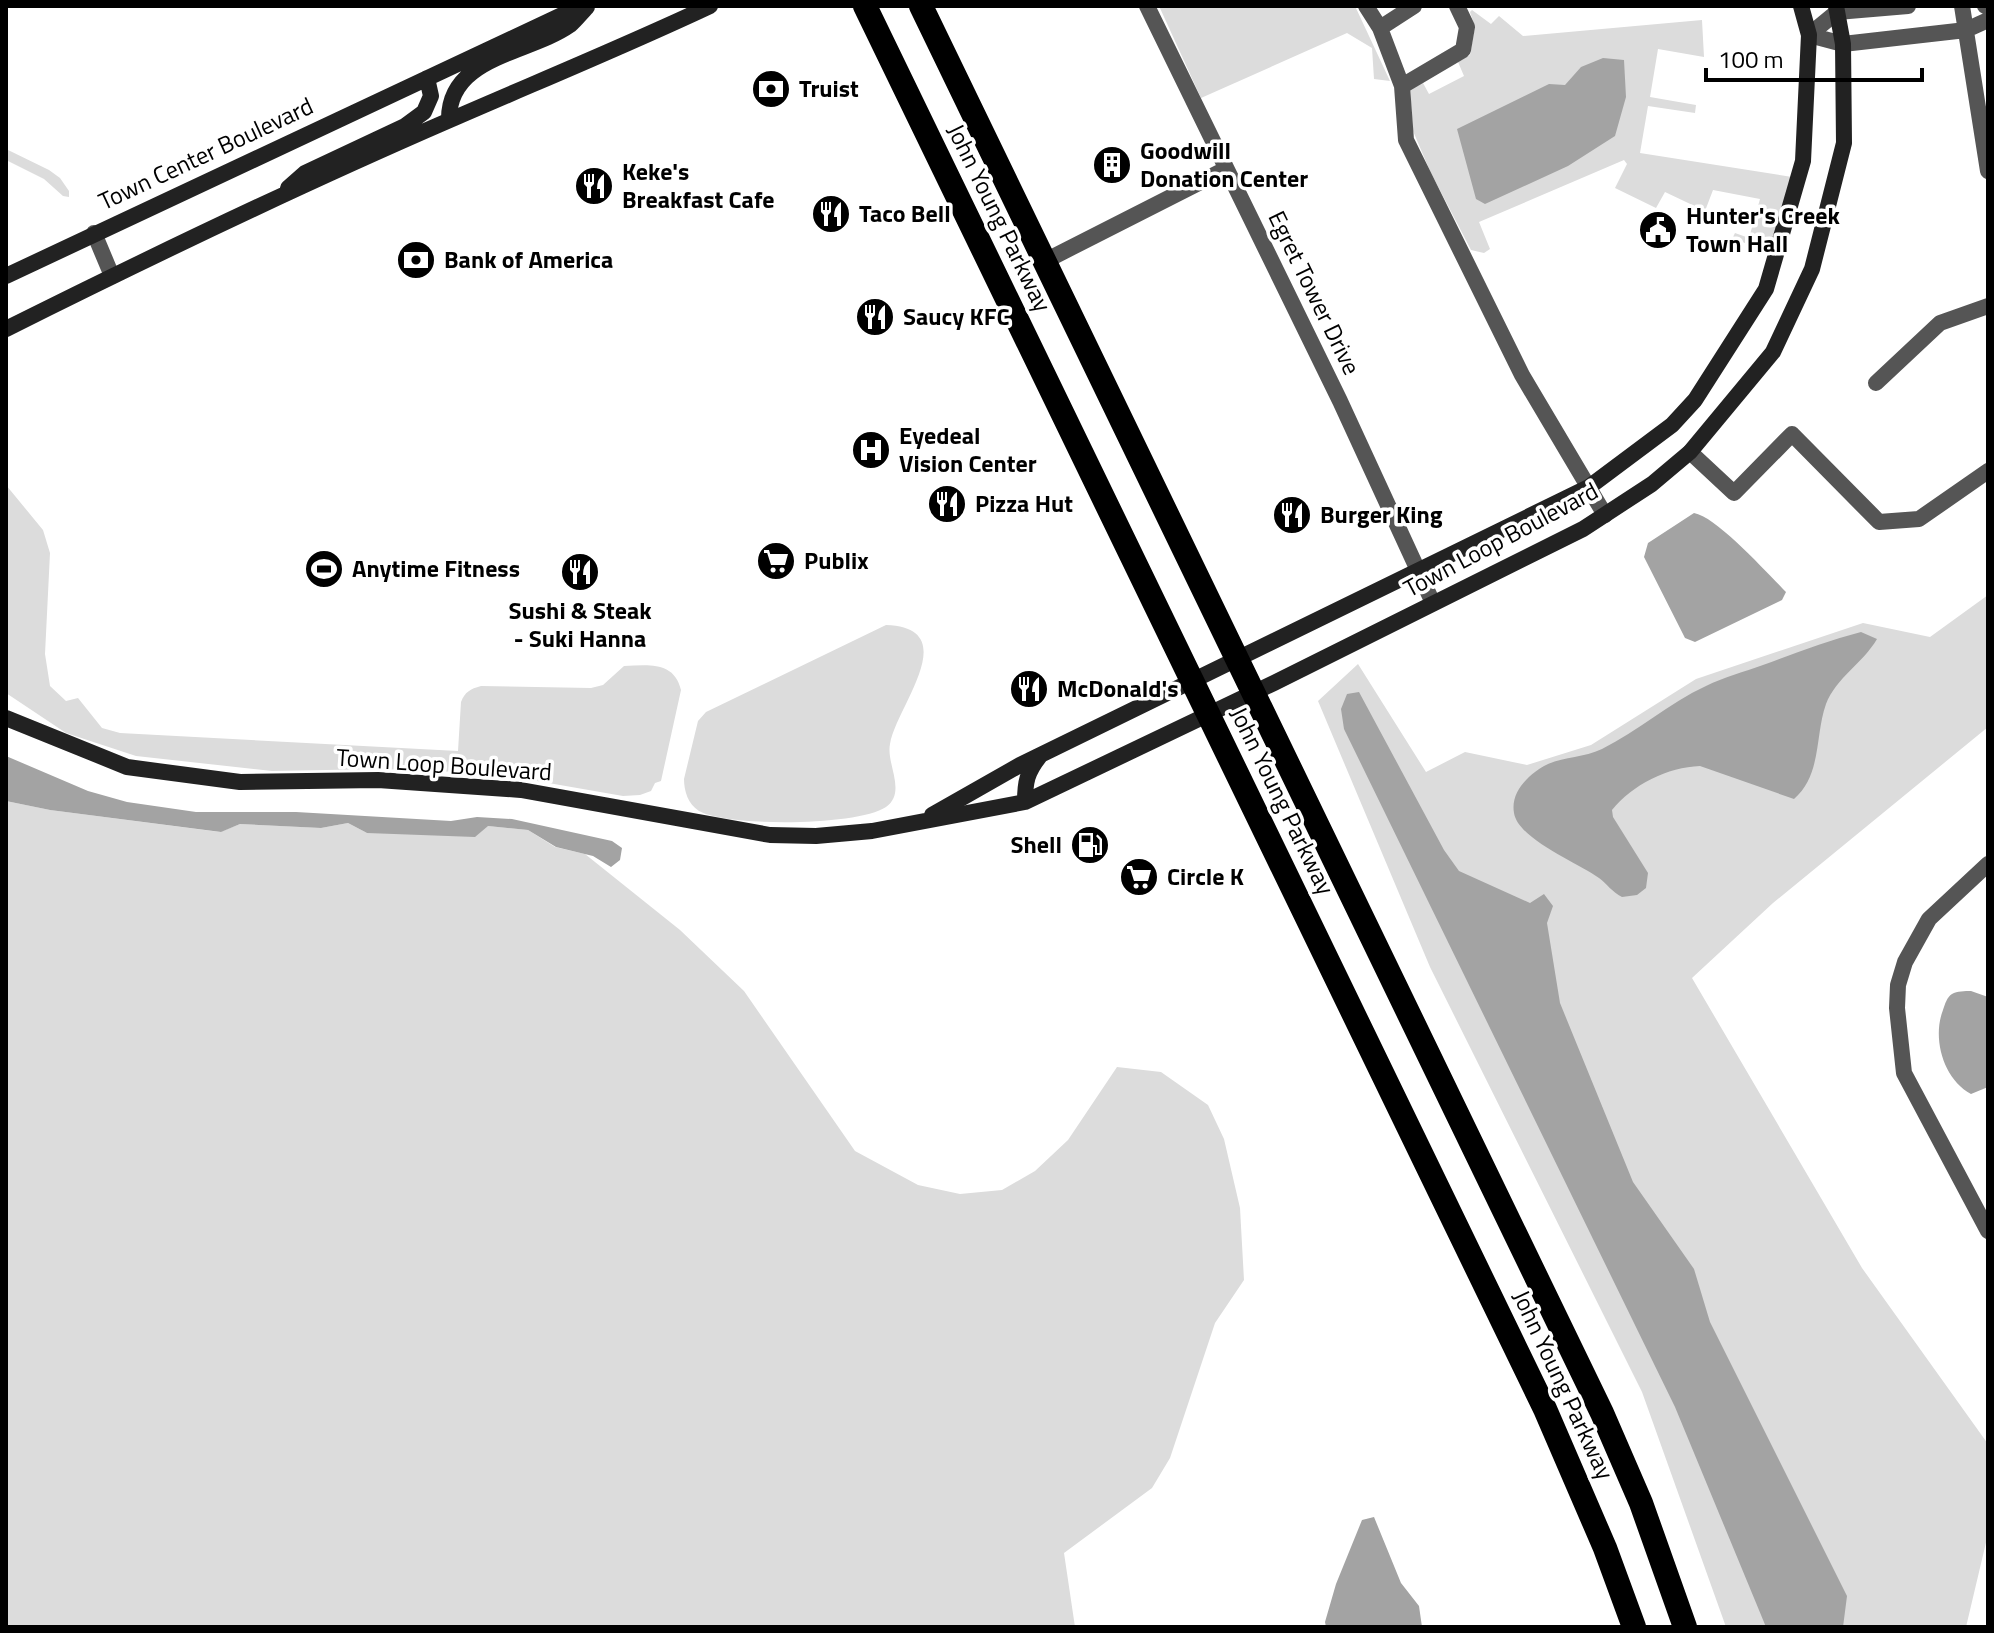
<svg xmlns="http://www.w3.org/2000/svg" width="1994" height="1633" font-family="'Titillium Web',sans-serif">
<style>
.green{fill:#dcdcdc}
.water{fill:#a3a3a3}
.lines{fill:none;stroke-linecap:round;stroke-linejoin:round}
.street{stroke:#555;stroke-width:16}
.secondary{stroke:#222;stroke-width:16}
.highway{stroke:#000;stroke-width:24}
.labels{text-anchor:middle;stroke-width:7;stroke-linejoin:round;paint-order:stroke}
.poi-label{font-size:24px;font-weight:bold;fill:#000;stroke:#fff;text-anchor:start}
.street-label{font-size:24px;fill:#000;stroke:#fff}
</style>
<rect width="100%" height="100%" fill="#fff"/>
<path class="green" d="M1159,6H1355L1390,81L1374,79L1372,48L1347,33L1201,98Z
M1472,10L1491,24L1499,16L1523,36L1702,20L1704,57L1658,49L1650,97L1696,105L1695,113L1648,106L1640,153L1792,177L1773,240C1757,248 1748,246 1733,237L1735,233L1749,238L1760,199L1713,190L1705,211L1665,192L1656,208L1615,188L1627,164L1624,160L1479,222L1490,249L1484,253L1471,250L1430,171L1413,131L1410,88L1423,83L1429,94L1464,76L1458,62L1470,55L1475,27L1470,12Z
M6,149L49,170L60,178L69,191V197L63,196L44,179L6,160Z
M6,485L43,530L50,553L45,654L50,686L66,701L78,698L102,728L120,733L458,751L461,702C465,692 470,689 481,686L591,688L603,685L624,666C649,665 674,661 681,690L661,781L655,783L651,791L640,795L623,796L537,781L460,772L381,769L272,771L136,756L66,733L6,693Z
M1988,595V727L1773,903L1692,978L1862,1268L1988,1444V1534L1966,1627H1726L1642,1392L1430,967L1318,701L1358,664L1426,772L1465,752L1527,765L1591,745L1696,679L1863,623L1930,637Z
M886,625C965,628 896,707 890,744C886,764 907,792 886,807C858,826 728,827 699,811C688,804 684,791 684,779L698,721L706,712Z
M6,801L50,810L220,832L240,824L321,828L348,823L367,833L488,826L528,830L555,847L585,854L680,930L744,991L855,1151L918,1185L960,1194L1002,1190L1035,1171L1068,1140L1117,1067L1161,1072L1208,1105L1224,1139L1240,1208L1244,1280L1215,1323L1170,1458L1152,1488L1064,1553L1075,1627H6Z"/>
<path class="water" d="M1603,58L1624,60L1626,97L1615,136L1568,166L1485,204L1476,199L1457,129L1549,84L1565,85L1581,67Z
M1694,513C1717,517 1767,573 1786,592L1782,600L1695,642L1685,638L1644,557L1648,543Z
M1861,632L1877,639C1863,663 1836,678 1826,704C1815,734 1822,775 1794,799L1700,766C1668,767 1632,785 1612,810L1613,817L1648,873L1646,888L1637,895L1622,897C1612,892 1607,884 1599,878C1578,863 1518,839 1514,813C1511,796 1522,782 1535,772C1556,755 1579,760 1602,749C1638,731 1669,703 1706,686C1724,677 1744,672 1763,665C1795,653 1827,641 1861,632Z
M1359,692L1444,850L1459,871L1530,903L1544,894L1553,906L1547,923L1560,1003L1633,1182L1694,1269L1710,1322L1847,1596L1843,1627H1766L1675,1407L1344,729L1341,709L1347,694Z
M6,756L88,791L127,802L196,812H296L451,821L477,817L512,819L612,841L622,848L620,860L611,867L593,856L556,847L528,830L488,826L475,837L367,833L348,823L321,828L240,824L221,832L50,810L6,801Z
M1971,991L1988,997V1087L1971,1094C1943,1079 1932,1038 1943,1010C1945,1004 1947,997 1952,994C1957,991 1965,991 1971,991Z
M1374,1517L1401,1583L1419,1606L1422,1627H1326L1325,1622L1336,1584L1362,1520Z"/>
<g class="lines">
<path class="street" d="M1147,6L1340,401L1433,603
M1366,6L1380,28L1402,86L1406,140L1522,375L1605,515
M1962,6L1988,171
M1985,6L1988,7
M1380,28L1414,6
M1809,35L1843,44L1966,30L1988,20
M1809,35L1837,12L1908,6
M1402,86L1463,50L1467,27L1457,6
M94,233L112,276
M1045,261L1226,169
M1876,383L1940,323L1988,306
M1690,452L1734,493L1792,434L1879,522L1919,519L1988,471
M1988,864L1929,919L1905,962L1898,985L1897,1008L1904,1073L1988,1231"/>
<path class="secondary" d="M449,120C448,56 529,54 570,25C576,20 582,12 587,7
M288,188L305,173L405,126L424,112L431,96L427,78
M6,276L581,6
M6,329C152,256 300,185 450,120C537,82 625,46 710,6
M6,718L127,767L240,782L378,780L521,790L770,835L816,836L872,831L1025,802L1274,683L1583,529L1652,484L1690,452L1773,352L1812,269L1844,143L1843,44L1836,6
M1025,802C1025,782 1027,772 1040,756
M932,815L1020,765L1589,487L1672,425L1695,400L1766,289L1803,161L1809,35L1801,6"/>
<path class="highway" d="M865,6L1545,1409L1605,1548L1634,1627
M921,6L1602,1413L1641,1503L1685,1627"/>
</g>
<defs>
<symbol id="bank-disc" viewBox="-11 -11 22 22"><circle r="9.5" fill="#000" stroke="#fff"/><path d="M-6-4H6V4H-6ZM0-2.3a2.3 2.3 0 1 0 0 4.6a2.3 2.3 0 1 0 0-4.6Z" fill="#fff"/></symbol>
<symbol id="building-disc" viewBox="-11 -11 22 22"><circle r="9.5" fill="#000" stroke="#fff"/><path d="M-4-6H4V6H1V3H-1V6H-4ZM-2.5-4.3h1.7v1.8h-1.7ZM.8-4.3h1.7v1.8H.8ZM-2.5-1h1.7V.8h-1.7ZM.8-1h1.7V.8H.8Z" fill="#fff"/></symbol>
<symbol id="restaurant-disc" viewBox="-11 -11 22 22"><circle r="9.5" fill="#000" stroke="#fff"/><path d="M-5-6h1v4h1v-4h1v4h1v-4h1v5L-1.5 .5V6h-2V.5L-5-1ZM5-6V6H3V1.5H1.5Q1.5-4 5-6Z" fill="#fff"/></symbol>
<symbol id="civic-disc" viewBox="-11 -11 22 22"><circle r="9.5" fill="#000" stroke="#fff"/><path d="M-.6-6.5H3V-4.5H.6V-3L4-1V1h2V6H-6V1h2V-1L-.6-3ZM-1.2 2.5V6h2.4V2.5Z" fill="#fff"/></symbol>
<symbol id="hospital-disc" viewBox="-11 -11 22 22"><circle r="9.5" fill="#000" stroke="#fff"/><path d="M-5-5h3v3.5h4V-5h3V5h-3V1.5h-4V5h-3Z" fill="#fff"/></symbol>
<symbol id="supermarket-disc" viewBox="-11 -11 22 22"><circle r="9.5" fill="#000" stroke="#fff"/><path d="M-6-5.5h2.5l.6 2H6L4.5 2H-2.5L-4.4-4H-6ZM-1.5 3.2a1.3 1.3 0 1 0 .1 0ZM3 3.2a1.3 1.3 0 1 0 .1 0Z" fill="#fff"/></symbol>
<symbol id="stadium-disc" viewBox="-11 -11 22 22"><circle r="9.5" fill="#000" stroke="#fff"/><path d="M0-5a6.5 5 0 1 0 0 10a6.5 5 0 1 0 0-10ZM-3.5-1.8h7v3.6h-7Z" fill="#fff"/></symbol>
<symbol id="fuel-disc" viewBox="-11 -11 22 22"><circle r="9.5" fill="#000" stroke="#fff"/><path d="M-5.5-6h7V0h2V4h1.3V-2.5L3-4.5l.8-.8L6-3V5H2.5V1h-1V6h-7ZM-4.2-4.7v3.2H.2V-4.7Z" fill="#fff"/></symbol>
</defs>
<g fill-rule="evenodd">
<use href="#bank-disc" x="749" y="67" width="44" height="44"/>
<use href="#building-disc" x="1090" y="143" width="44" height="44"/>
<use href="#restaurant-disc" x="572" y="164" width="44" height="44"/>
<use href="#restaurant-disc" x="809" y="192" width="44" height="44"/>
<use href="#civic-disc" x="1636" y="208" width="44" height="44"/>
<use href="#bank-disc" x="394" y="238" width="44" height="44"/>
<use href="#restaurant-disc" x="853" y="295" width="44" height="44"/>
<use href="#hospital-disc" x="849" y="428" width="44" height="44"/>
<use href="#restaurant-disc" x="925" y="482" width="44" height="44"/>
<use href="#restaurant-disc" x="1270" y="493" width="44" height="44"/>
<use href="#supermarket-disc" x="754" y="539" width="44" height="44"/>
<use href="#stadium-disc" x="302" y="547" width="44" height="44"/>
<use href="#restaurant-disc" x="558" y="550" width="44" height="44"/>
<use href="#restaurant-disc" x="1007" y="667" width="44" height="44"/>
<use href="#fuel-disc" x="1068" y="823" width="44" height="44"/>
<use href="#supermarket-disc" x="1117" y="855" width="44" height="44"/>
</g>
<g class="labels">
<g class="poi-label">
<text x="799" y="97">Truist</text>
<text x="1140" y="159">Goodwill<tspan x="1140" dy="28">Donation Center</tspan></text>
<text x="622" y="180">Keke's<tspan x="622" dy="28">Breakfast Cafe</tspan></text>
<text x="859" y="222">Taco Bell</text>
<text x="1686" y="224">Hunter's Creek<tspan x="1686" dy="28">Town Hall</tspan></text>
<text x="444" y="268">Bank of America</text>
<text x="903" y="325">Saucy KFC</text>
<text x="899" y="444">Eyedeal<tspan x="899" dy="28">Vision Center</tspan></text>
<text x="975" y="512">Pizza Hut</text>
<text x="1320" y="523">Burger King</text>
<text x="804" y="569">Publix</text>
<text x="352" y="577">Anytime Fitness</text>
<text x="580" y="619" text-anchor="middle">Sushi &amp; Steak<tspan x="580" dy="28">- Suki Hanna</tspan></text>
<text x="1057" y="697">McDonald's</text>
<text x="1062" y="853" text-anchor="end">Shell</text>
<text x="1167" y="885">Circle K</text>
</g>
<g class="street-label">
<text transform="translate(206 154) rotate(-25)" y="8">Town Center Boulevard</text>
<text transform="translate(999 218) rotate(64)" y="8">John Young Parkway</text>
<text transform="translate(1314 293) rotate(64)" y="8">Egret Tower Drive</text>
<text transform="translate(1501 540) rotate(-28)" y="8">Town Loop Boulevard</text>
<text transform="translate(444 765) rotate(4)" y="8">Town Loop Boulevard</text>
<text transform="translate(1282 801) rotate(64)" y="8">John Young Parkway</text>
<text transform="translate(1563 1385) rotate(65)" y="8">John Young Parkway</text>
</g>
</g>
<rect width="1994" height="1633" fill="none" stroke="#000000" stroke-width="16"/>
<path d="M1706 68v12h216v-12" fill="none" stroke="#000000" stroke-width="4"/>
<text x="1718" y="68" font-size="24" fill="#000000" stroke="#ffffff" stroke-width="6" paint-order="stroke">100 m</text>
</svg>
